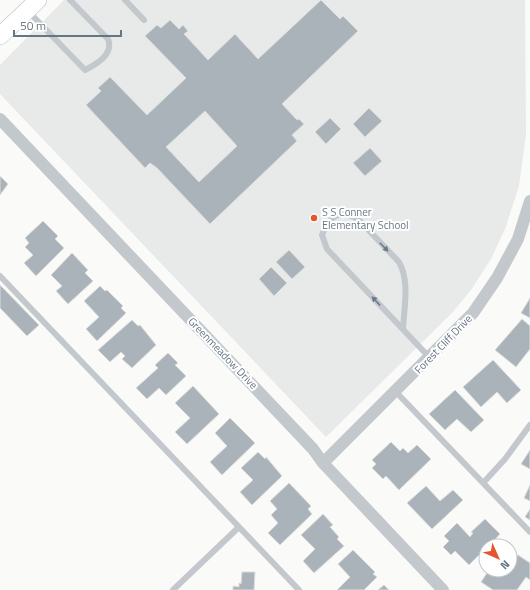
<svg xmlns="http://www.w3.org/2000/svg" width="530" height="590" font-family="'Titillium Web',sans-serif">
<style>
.built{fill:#e8e9e9}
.building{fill:#aab3b9;stroke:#dcdcda;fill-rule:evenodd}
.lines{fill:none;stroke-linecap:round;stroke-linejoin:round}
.secondary-casing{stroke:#b3babf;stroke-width:18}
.lane{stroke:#c3c8cc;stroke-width:6}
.street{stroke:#c3c8cc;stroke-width:12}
.secondary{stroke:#fff;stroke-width:17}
.oneway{fill:#6a7a87}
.poi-dot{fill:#e4572e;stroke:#fff;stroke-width:1.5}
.labels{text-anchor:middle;stroke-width:4;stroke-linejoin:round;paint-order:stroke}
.poi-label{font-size:11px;fill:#657683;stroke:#fff;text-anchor:start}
.street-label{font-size:11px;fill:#657683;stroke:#fff}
</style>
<rect width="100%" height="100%" fill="#fafaf8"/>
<path class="built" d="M64,0H525L526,135L519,186L505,229L491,259L471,290L452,313L326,437L0,94V65Z"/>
<path class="building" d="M321,0L340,19L343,16L358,31L282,104L297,120L299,119L304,124L292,135L297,141L210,224L157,168L150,163L145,168L86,105L101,91L98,88L110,77L147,115L186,78L145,36L157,25L161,28L170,20L179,29L183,25L188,31L184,34L208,60L235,34L258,59ZM205,111L237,146L199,182L166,147Z
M369,108L382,121L365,137L353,124Z
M330,118L341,129L326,144L315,132Z
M370,148L382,161L365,176L353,163Z
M0,176L8,184L0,195Z
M43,221L58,236L55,239L64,248L36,276L24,263L33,255L25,247L29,243L25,238Z
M289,250L305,267L292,279L276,262Z
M72,253L88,270L85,273L93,281L68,304L56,291L62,286L51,275Z
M271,267L287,283L274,296L259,279Z
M0,285L39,325L27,336L0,308Z
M100,286L105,291L107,290L123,306L121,308L126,313L97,341L86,329L99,317L84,301Z
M530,298V318L521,313Z
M522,319L530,326V349L516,367L495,350Z
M132,320L138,326L140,325L156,345L132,368L122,359L125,356L121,352L110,362L98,350Z
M168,353L178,363L175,365L186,376L166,395L159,388L147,399L136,388L158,368L155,365Z
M493,360L521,390L507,403L497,392L481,407L463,387Z
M193,386L219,414L187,444L175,432L190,418L175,403Z
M455,390L484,420L471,432L457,419L445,430L429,414Z
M230,418L255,443L222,475L210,462L227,446L215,433Z
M391,442L400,451L403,448L408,453L417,445L431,459L399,490L386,476L383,479L372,468L376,464L372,460Z
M530,450V469L521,464Z
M258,452L265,459L266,457L282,476L252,505L240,492L253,480L241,468Z
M289,483L311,506L308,509L312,514L280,545L268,533L278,523L271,515L277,509L270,501Z
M530,485V501L524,498Z
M426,486L440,501L453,490L463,500L432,529L407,503Z
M530,509V520L525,517Z
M323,514L333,525L330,527L339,537L337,539L344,546L314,573L303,561L315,549L301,535Z
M485,519L500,534L489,546H486V548L469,565L455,551L451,555L443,547L449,541L444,536L457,523L470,537L473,533L471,532Z
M353,550L375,572L373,574L377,577L364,590H337L350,577L338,564Z
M518,555L530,563V580L526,577L517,590H493L481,582L489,570H510V562L512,563Z
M242,572H255L254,590H233V586L239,587V583L241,584Z
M384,585L389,590H378Z"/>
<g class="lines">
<defs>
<path id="secondary" d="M0,36L38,0"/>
</defs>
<use href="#secondary" class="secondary-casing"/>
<path class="lane" d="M125,0L144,20
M28,11L85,70C97,64 114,54 108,39L70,0
M0,276L299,590
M403,329C404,308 410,281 399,262L358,219C339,209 329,216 322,235L327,249L430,358
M396,392L530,532
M484,482L505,459L530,425
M173,590L239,527"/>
<path class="street" d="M0,119L313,449L323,463L443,590
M323,463L473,313L497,278L518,239L530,201"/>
<use href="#secondary" class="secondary"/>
</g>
<defs><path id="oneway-solid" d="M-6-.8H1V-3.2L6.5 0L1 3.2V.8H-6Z"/></defs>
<g class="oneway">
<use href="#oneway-solid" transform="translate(384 247) rotate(46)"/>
<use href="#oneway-solid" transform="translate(376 301) rotate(-133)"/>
</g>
<circle class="poi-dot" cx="314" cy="218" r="4"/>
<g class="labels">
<g class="poi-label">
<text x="322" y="216">S S Conner<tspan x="322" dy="13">Elementary School</tspan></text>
</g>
<g class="street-label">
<text transform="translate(443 344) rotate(-46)" y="4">Forest Cliff Drive</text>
<text transform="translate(223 353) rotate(46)" y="4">Greenmeadow Drive</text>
</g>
</g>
<g transform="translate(498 558) rotate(135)"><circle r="19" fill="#ffffff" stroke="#c1c8cd"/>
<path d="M0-3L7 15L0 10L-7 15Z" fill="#e4572e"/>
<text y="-6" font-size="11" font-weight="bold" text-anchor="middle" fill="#657683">N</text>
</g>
<path d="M14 30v6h107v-6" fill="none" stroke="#657683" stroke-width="2"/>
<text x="20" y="30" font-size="12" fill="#657683" stroke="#ffffff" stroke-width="3" paint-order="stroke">50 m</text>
</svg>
